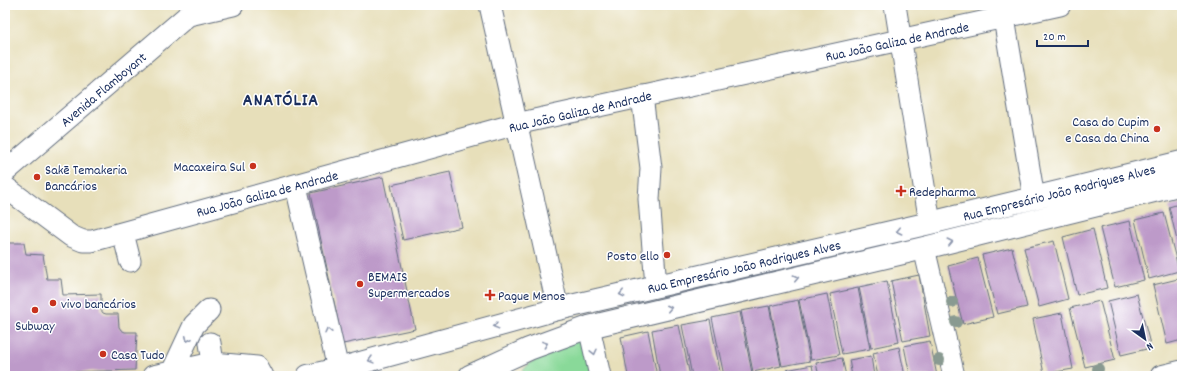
<svg xmlns="http://www.w3.org/2000/svg" width="1187" height="381" font-family="Dekko,sans-serif">
<style>
.green{fill:#89d999;stroke:#52847c}
.building{fill:#bd9ac9}
.lines{fill:none;stroke-linecap:round;stroke-linejoin:round}
.minor-casing{stroke:#626d7e;stroke-width:23}
.major-casing{stroke:#626d7e;stroke-width:24}
.minor{stroke:#fff;stroke-width:21}
.major{stroke:#fff;stroke-width:22}
.tree{fill:#899a91}
.oneway{stroke:#8d97ae}
.poi-dot{fill:#c8321e;stroke:#fff;stroke-width:1.5}
.labels{text-anchor:middle;stroke-width:3;stroke-linejoin:round;paint-order:stroke}
.street-label{font-size:14px;fill:#1b2f5e;stroke:#fff}
.poi-label{font-size:14px;fill:#1b2f5e;stroke:#fff;text-anchor:start}
.district-label{font-size:18px;font-weight:bold;letter-spacing:1px;fill:#1b2f5e;stroke:#fff}
</style>
<rect width="100%" height="100%" fill="#fff"/>
<filter id="ink" filterUnits="userSpaceOnUse"><feTurbulence type="fractalNoise" baseFrequency=".025" numOctaves="2"/><feDisplacementMap in="SourceGraphic" scale="8" xChannelSelector="R" yChannelSelector="G"/><feConvolveMatrix kernelMatrix="1 2 1 2 8 2 1 2 1" color-interpolation-filters="sRGB"/></filter>
<filter id="wash" filterUnits="userSpaceOnUse"><feTurbulence type="fractalNoise" baseFrequency=".012" numOctaves="4" result="noise"/><feDisplacementMap in="SourceGraphic" scale="16" xChannelSelector="R" yChannelSelector="G"/><feGaussianBlur stdDeviation="0.9" result="paint"/><feColorMatrix in="noise" values="0 0 0 0 0 0 0 0 0 0 0 0 0 0 0 0 0 1.4 0 .05"/><feComposite in="paint" operator="in"/></filter>
<g filter="url(#wash)">
<rect width="100%" height="100%" fill="#e7dfba"/>
<path class="green" d="M583,337L593,376H518L530,363L546,352Z"/>
<g id="blocks">
<path class="building" d="M450,172L462,227L403,240L391,185Z
M383,177L415,329L343,344L311,193Z
M1182,203V257H1181L1169,207Z
M1164,213L1179,271L1149,279L1135,220Z
M1130,221L1144,280L1115,287L1100,228Z
M1093,229L1107,288L1077,295L1063,237Z
M1054,241L1068,299L1039,307L1024,248Z
M5,243H24L26,254L43,255L47,279H61L63,295L101,294V310L103,313L106,314H118L119,327L121,330L125,332H137L135,370L73,372L69,376H5Z
M1012,248L1027,307L997,314L982,255Z
M978,258L993,317L963,324L948,266Z
M919,275L930,336L903,341L891,281Z
M1182,278V340L1167,344L1153,285Z
M887,281L899,342L871,348L859,287Z
M858,288L870,349L842,354L830,294Z
M827,294L839,355L811,360L799,300Z
M1137,294L1151,348L1121,355L1108,301Z
M798,300L810,361L782,366L770,306Z
M1100,301L1115,360L1085,367L1070,308Z
M769,306L781,366L753,372L741,311Z
M740,312L752,373L737,376H724L712,318Z
M1062,313L1073,369L1044,374L1033,319Z
M710,320L721,376H692L682,325Z
M679,325L690,376H660L652,330Z
M648,331L657,376H628L621,337Z
M930,341L937,376H910L904,346Z
M899,347L905,376H878L873,353Z
M871,356L874,376H852L849,360Z
M842,358L846,376H819L816,363Z
M812,365L814,376H787L786,370Z
M783,372L784,376H766V375Z"/>
</g>
</g>
<g filter="url(#ink)">
<use href="#blocks" fill-opacity="0" stroke="#626d7e" stroke-width="1"/>
<g class="lines">
<defs>
<path id="minor" d="M490,5L558,309
M895,5L930,223
M189,15L233,5
M1004,18L1034,198
M642,96L651,168L649,199L656,286
M5,172L200,5
M296,186L338,369
M5,187L71,236L83,241H92L516,124L1060,5
M123,233L130,261
M924,248L954,376
M589,327L600,376
M210,343L213,363
M172,372L194,325L209,310
M153,376L213,363L257,367L262,376
M1161,376L1182,371"/>
<path id="major" d="M308,376L338,369L558,309L930,223L1182,162
M470,376L529,349L589,327L924,248L1182,184"/>
</defs>
<use href="#minor" class="minor-casing"/>
<use href="#major" class="major-casing"/>
<use href="#minor" class="minor"/>
<use href="#major" class="major"/>
</g>
<g class="tree">
<circle cx="952" cy="302" r="6"/>
<circle cx="956" cy="322" r="6"/>
<circle cx="939" cy="360" r="6"/>
<circle cx="1098" cy="369" r="6"/>
</g>
<defs><path id="oneway-chevron" d="M-2-3.5L2.5 0L-2 3.5" fill="none" stroke-width="1.6" stroke-linecap="round" stroke-linejoin="round"/></defs>
<g class="oneway">
<use href="#oneway-chevron" transform="translate(899 231) rotate(167)"/>
<use href="#oneway-chevron" transform="translate(950 242) rotate(-14)"/>
<use href="#oneway-chevron" transform="translate(796 278) rotate(-13)"/>
<use href="#oneway-chevron" transform="translate(622 294) rotate(167)"/>
<use href="#oneway-chevron" transform="translate(669 308) rotate(-13)"/>
<use href="#oneway-chevron" transform="translate(496 326) rotate(165)"/>
<use href="#oneway-chevron" transform="translate(328 331) rotate(-103)"/>
<use href="#oneway-chevron" transform="translate(188 339) rotate(115)"/>
<use href="#oneway-chevron" transform="translate(545 344) rotate(-20)"/>
<use href="#oneway-chevron" transform="translate(594 352) rotate(77)"/>
<use href="#oneway-chevron" transform="translate(371 360) rotate(165)"/>
</g>
</g>
<g class="poi-dot">
<circle cx="1157" cy="129" r="4"/>
<circle cx="253" cy="166" r="4"/>
<circle cx="37" cy="177" r="4"/>
<path d="M899 185h4v4h4v4h-4v4h-4v-4h-4v-4h4z"/>
<circle cx="667" cy="255" r="4"/>
<circle cx="360" cy="284" r="4"/>
<path d="M488 289h4v4h4v4h-4v4h-4v-4h-4v-4h4z"/>
<circle cx="53" cy="303" r="4"/>
<circle cx="35" cy="310" r="4"/>
<circle cx="103" cy="354" r="4"/>
</g>
<g class="labels">
<g class="street-label">
<text transform="translate(897 41) rotate(-12)" y="5">Rua João Galiza de Andrade</text>
<text transform="translate(103 89) rotate(-40)" y="5">Avenida Flamboyant</text>
<text transform="translate(580 111) rotate(-13)" y="5">Rua João Galiza de Andrade</text>
<text transform="translate(1059 192) rotate(-14)" y="5">Rua Empresário João Rodrigues Alves</text>
<text transform="translate(267 193) rotate(-15)" y="5">Rua João Galiza de Andrade</text>
<text transform="translate(744 266) rotate(-13)" y="5">Rua Empresário João Rodrigues Alves</text>
</g>
<g class="poi-label">
<text x="1149" y="126" text-anchor="end">Casa do Cupim<tspan x="1149" dy="16">e Casa da China</tspan></text>
<text x="245" y="171" text-anchor="end">Macaxeira Sul</text>
<text x="45" y="174">Sakē Temakeria<tspan x="45" dy="16">Bancários</tspan></text>
<text x="909" y="196">Redepharma</text>
<text x="659" y="260" text-anchor="end">Posto ello</text>
<text x="368" y="281">BEMAIS<tspan x="368" dy="16">Supermercados</tspan></text>
<text x="498" y="300">Pague Menos</text>
<text x="61" y="308">vivo bancários</text>
<text x="35" y="330" text-anchor="middle">Subway</text>
<text x="111" y="359">Casa Tudo</text>
</g>
<g class="district-label">
<text x="281" y="105">ANATÓLIA</text>
</g>
</g>
<rect width="1187" height="381" fill="none" stroke="#fff" stroke-width="20"/>
<g transform="translate(1145 339) rotate(147)" stroke="#ffffff" stroke-width="3" paint-order="stroke">
<path d="M0-3L7 15L0 10L-7 15Z" fill="#1b2f5e"/>
<text y="-6" font-size="11" font-weight="bold" text-anchor="middle" fill="#1b2f5e">N</text>
</g>
<path d="M1037 40v6h51v-6" fill="none" stroke="#1b2f5e" stroke-width="2"/>
<text x="1043" y="40" font-size="12" fill="#1b2f5e" stroke="#ffffff" stroke-width="3" paint-order="stroke">20 m</text>
</svg>
